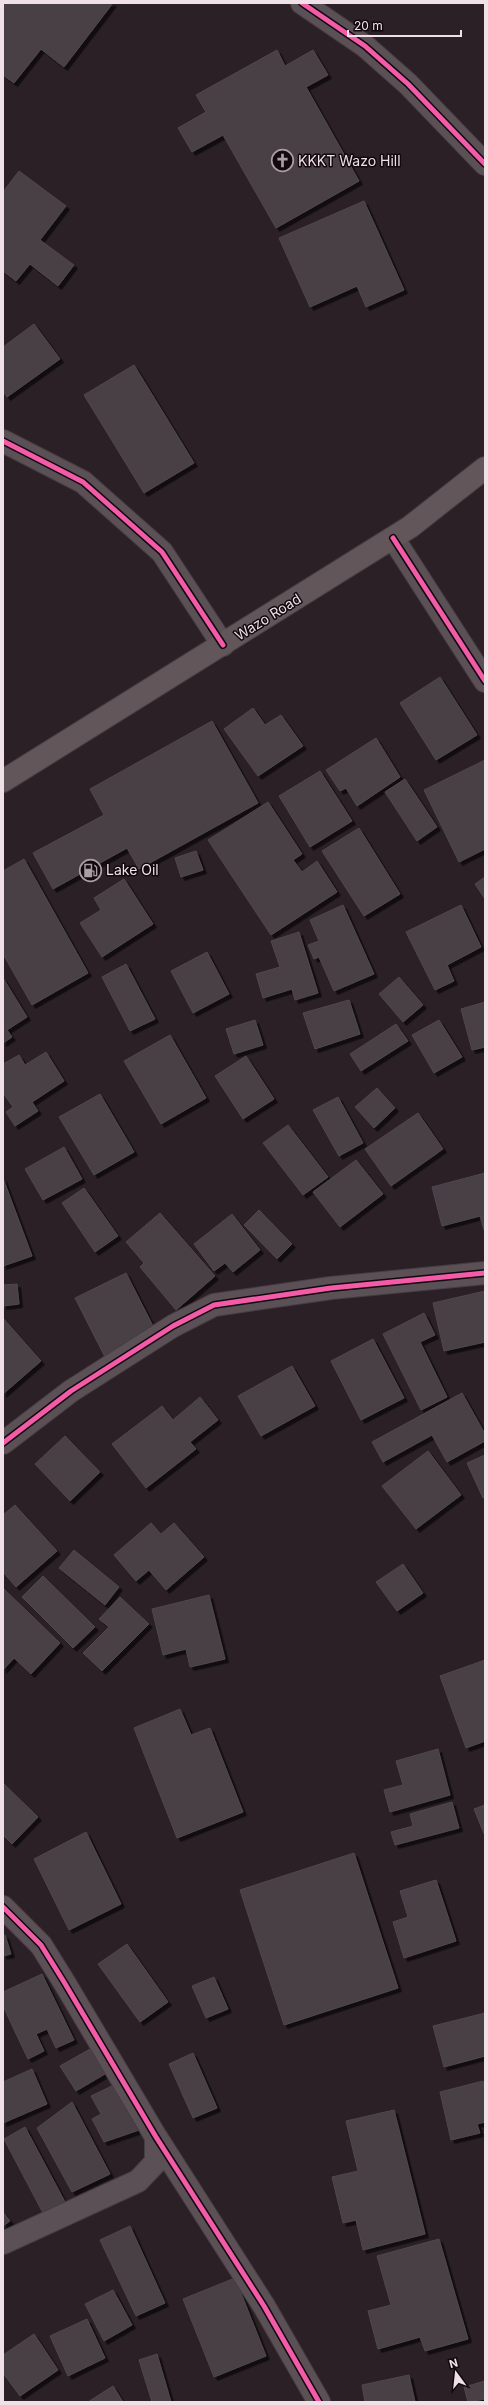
<svg xmlns="http://www.w3.org/2000/svg" width="488" height="2405" font-family="Inter,sans-serif">
<style>
.building{fill:#483f45;stroke:#50484e;filter:url(#shadow)}
.lines{fill:none;stroke-linecap:round;stroke-linejoin:round}
.street-casing{stroke:#463d41;stroke-width:24}
.secondary-casing{stroke:#463d41;stroke-width:24}
.street{stroke:#5a5055;stroke-width:22}
.secondary{stroke:#62565b;stroke-width:22}
.cycleway-casing{stroke:#11090d;stroke-width:8}
.cycleway{stroke:#f35aa7;stroke-width:5}
.labels{text-anchor:middle;stroke-width:3;stroke-linejoin:round;paint-order:stroke}
.poi-label{font-size:14px;fill:#efe1e7;stroke:#11090d;text-anchor:start}
.street-label{font-size:14px;fill:#efe1e7;stroke:#11090d}
</style>
<defs>
<filter id="shadow"><feDropShadow dx="3.5" dy="3.5" stdDeviation="0" flood-color="#0009"/></filter>
</defs>
<rect width="100%" height="100%" fill="#2a2025"/>
<path class="building" d="M3,3H113L64,67L41,49L14,83L3,75Z
M277,50L285,66L313,50L328,75L306,87L359,181L276,228L223,135L192,152L178,128L206,112L196,95Z
M19,171L66,206L40,240L74,265L58,286L30,264L16,281L3,271V192Z
M364,201L404,290L366,307L357,286L310,307L279,238Z
M34,324L60,359L7,397L3,391V347Z
M134,365L194,463L144,493L84,395Z
M440,677L477,735L436,760L400,703Z
M253,708L265,725L281,715L303,746L258,776L224,729Z
M212,721L258,803L139,869L127,848L53,889L33,853L104,815L90,789Z
M376,738L400,777L357,806L346,788L340,791L326,770Z
M485,760V849L459,862L424,790Z
M320,771L352,821L310,847L279,796Z
M405,779L437,827L417,841L385,792Z
M268,802L302,854L293,860L302,872L317,861L337,892L271,935L208,840Z
M359,828L400,894L364,916L322,851Z
M196,851L203,870L181,877L175,858Z
M24,859L88,973L32,1005L3,954V871Z
M485,877V899L475,884Z
M124,879L153,924L102,957L80,923L101,910L94,898Z
M343,905L374,974L334,991L319,957L314,959L308,945L319,941L310,920Z
M461,905L481,947L447,965L454,981L435,990L406,932Z
M299,932L318,993L295,1000L292,989L263,998L256,974L280,967L271,941Z
M207,952L229,994L193,1013L171,971Z
M126,964L155,1019L130,1031L102,977Z
M399,977L423,1005L403,1022L379,994Z
M3,978L27,1017L7,1030L12,1037L3,1043Z
M349,1000L360,1034L315,1049L303,1013Z
M485,1002V1047L472,1050L461,1009Z
M255,1020L263,1045L234,1054L226,1029Z
M439,1020L462,1057L434,1073L412,1035Z
M396,1024L408,1041L361,1071L350,1054Z
M170,1035L206,1098L161,1124L124,1061Z
M46,1052L64,1081L32,1102L38,1111L15,1126L6,1112L13,1107L3,1093V1064L19,1055L25,1065Z
M246,1056L274,1099L243,1119L215,1076Z
M377,1088L395,1108L374,1128L355,1107Z
M100,1094L134,1152L94,1175L59,1117Z
M338,1097L363,1143L339,1156L313,1110Z
M418,1113L443,1149L391,1186L365,1149Z
M288,1125L328,1177L303,1195L263,1143Z
M64,1147L82,1179L43,1200L25,1169Z
M356,1160L383,1194L340,1227L313,1192Z
M485,1173V1233L480,1216L442,1226L432,1187Z
M3,1178L32,1256L3,1266Z
M84,1188L118,1236L95,1252L62,1203Z
M259,1210L292,1244L277,1259L244,1225Z
M160,1213L215,1276L176,1310L140,1267L144,1263L126,1242Z
M232,1214L260,1250L233,1272L225,1263L214,1271L194,1244Z
M126,1273L156,1332L105,1357L75,1298Z
M17,1284L19,1304L3,1306V1285Z
M485,1291V1342L444,1351L433,1303Z
M424,1313L435,1335L420,1342L447,1397L421,1410L383,1334Z
M3,1318L41,1361L3,1394Z
M373,1339L404,1398L361,1420L331,1361Z
M292,1366L315,1406L261,1436L238,1396Z
M462,1393L485,1434V1441L447,1462L432,1435L383,1462L372,1442Z
M200,1397L218,1420L190,1442L196,1449L146,1488L112,1444L162,1406L173,1420Z
M65,1436L100,1472L70,1501L35,1464Z
M428,1451L461,1495L416,1529L382,1486Z
M485,1455V1497L483,1498L467,1463Z
M15,1505L57,1551L16,1587L3,1572V1515Z
M151,1523L161,1534L174,1523L204,1557L166,1590L149,1570L136,1581L114,1555Z
M74,1550L119,1587L105,1605L59,1568Z
M403,1564L423,1593L397,1611L376,1582Z
M43,1576L95,1627L73,1648L22,1597Z
M3,1588L60,1643L31,1674L14,1658L3,1670Z
M209,1595L225,1659L190,1667L186,1649L163,1655L152,1609Z
M120,1597L149,1624L102,1671L83,1653L109,1627L99,1619Z
M485,1660V1741L466,1748L440,1676Z
M180,1709L191,1735L210,1728L243,1812L177,1838L134,1728Z
M438,1749L450,1795L390,1812L384,1790L403,1785L396,1761Z
M3,1783L38,1817L12,1844L3,1835Z
M452,1802L459,1828L395,1845L391,1832L413,1826L410,1814Z
M485,1805V1836L474,1809Z
M86,1832L121,1904L69,1930L34,1859Z
M354,1853L398,1988L284,2025L240,1890Z
M436,1880L456,1941L404,1958L393,1922L408,1917L400,1891Z
M5,1935L11,1954L3,1956V1936Z
M127,1944L168,2002L140,2022L98,1964Z
M42,1974L74,2040L56,2048L47,2029L36,2034L44,2051L28,2059L3,2006V1992Z
M214,1977L228,2009L206,2018L192,1986Z
M485,2013V2056L444,2067L433,2026Z
M90,2049L105,2074L76,2091L60,2066Z
M193,2053L217,2108L193,2118L169,2064Z
M32,2069L47,2104L3,2123V2082Z
M483,2081L485,2091V2122L477,2124L480,2133L451,2140L440,2092Z
M116,2084L139,2130L104,2142L92,2119L101,2114L91,2096Z
M72,2102L110,2174L72,2192L37,2128Z
M394,2110L425,2234L363,2250L356,2220L343,2223L332,2177L358,2171L346,2121Z
M25,2127L65,2202L43,2213L4,2139Z
M3,2212L10,2221L3,2226Z
M130,2226L165,2303L136,2316L100,2240Z
M439,2239L468,2339L425,2351L420,2337L378,2349L368,2311L391,2305L377,2256Z
M235,2278L266,2356L214,2377L183,2299Z
M113,2290L132,2325L104,2341L85,2304Z
M87,2319L105,2358L68,2376L50,2336Z
M34,2334L58,2370L20,2396L3,2373V2355Z
M157,2354L171,2402H152L139,2360Z
M409,2375L415,2402H365L362,2385Z
M485,2381V2399L468,2402L464,2387Z
M113,2386L123,2402H88Z"/>
<g class="lines">
<defs>
<path id="street" d="M302,3L365,46L408,84L485,164
M3,441L83,482L162,552L223,645
M393,538L485,681
M3,1443L71,1391L173,1326L214,1305L331,1288L485,1273
M3,1907L41,1945L64,1982L156,2137L264,2306L319,2402
M3,2243L138,2181L156,2162V2137"/>
<path id="secondary" d="M3,781L410,527L485,468"/>
</defs>
<use href="#street" class="street-casing"/>
<use href="#secondary" class="secondary-casing"/>
<use href="#street" class="street"/>
<use href="#secondary" class="secondary"/>
<defs>
<path id="cycleway" d="M302,3L365,46L408,84L485,164
M3,441L83,482L162,552L223,645
M393,538L485,681
M3,1443L71,1391L173,1326L214,1305L331,1288L485,1273
M3,1907L41,1945L64,1982L156,2137L264,2306L319,2402"/>
</defs>
<use href="#cycleway" class="cycleway-casing"/>
<use href="#cycleway" class="cycleway"/>
</g>
<defs>
<symbol id="church-ring" viewBox="-11 -11 22 22"><circle r="9.5" fill="#11090d" stroke="#aa9da3" stroke-width="1.5"/><path d="M-1.2-6h2.4v3.5h3.3v2.4h-3.3V6h-2.4V-.1h-3.3v-2.4h3.3Z" fill="#aa9da3"/></symbol>
<symbol id="fuel-ring" viewBox="-11 -11 22 22"><circle r="9.5" fill="#11090d" stroke="#aa9da3" stroke-width="1.5"/><path d="M-5.5-6h7V0h2V4h1.3V-2.5L3-4.5l.8-.8L6-3V5H2.5V1h-1V6h-7ZM-4.2-4.7v3.2H.2V-4.7Z" fill="#aa9da3"/></symbol>
</defs>
<g fill-rule="evenodd">
<use href="#church-ring" x="270" y="148" width="25" height="25"/>
<use href="#fuel-ring" x="78" y="858" width="25" height="25"/>
</g>
<g class="labels">
<g class="poi-label">
<text x="298" y="166">KKKT Wazo Hill</text>
<text x="106" y="875">Lake Oil</text>
</g>
<g class="street-label">
<text transform="translate(268 617) rotate(-32)" y="5">Wazo Road</text>
</g>
</g>
<rect width="488" height="2405" fill="none" stroke="#efe1e7" stroke-width="8"/>
<g transform="translate(456 2373) rotate(345)" stroke="#11090d" stroke-width="3" paint-order="stroke">
<path d="M0-3L7 15L0 10L-7 15Z" fill="#efe1e7"/>
<text y="-6" font-size="11" font-weight="bold" text-anchor="middle" fill="#efe1e7">N</text>
</g>
<path d="M348 30v6h113v-6" fill="none" stroke="#efe1e7" stroke-width="2"/>
<text x="354" y="30" font-size="12" fill="#efe1e7" stroke="#11090d" stroke-width="3" paint-order="stroke">20 m</text>
</svg>
